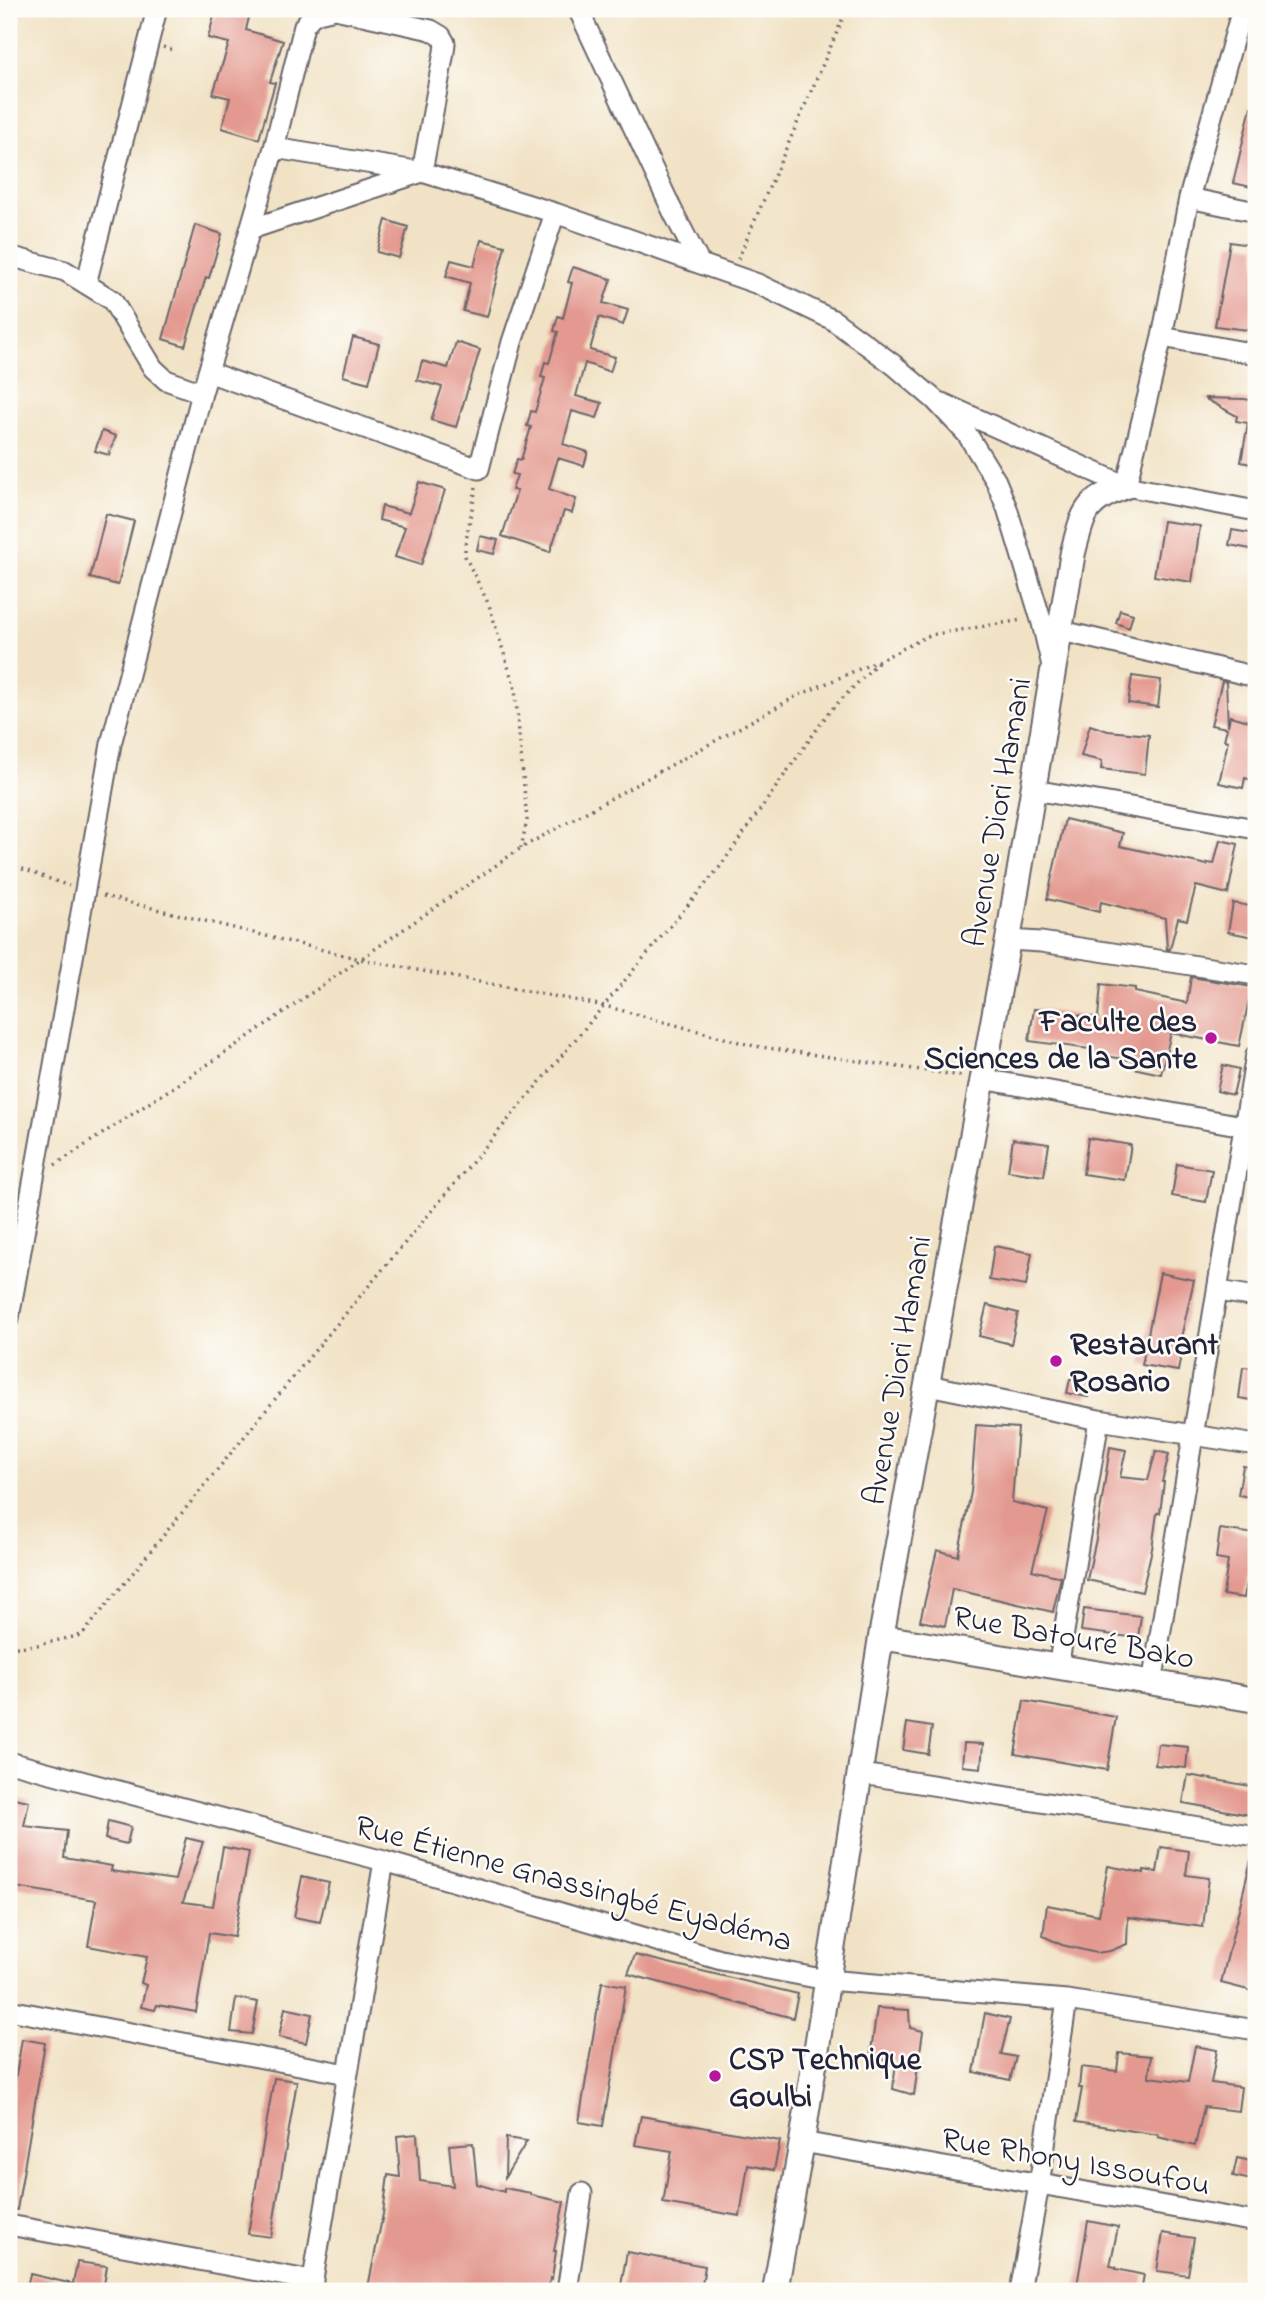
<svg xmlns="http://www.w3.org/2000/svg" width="1265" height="2300" font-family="'Indie Flower',sans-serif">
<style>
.building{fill:#e3998f}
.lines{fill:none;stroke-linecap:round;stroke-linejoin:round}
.minor-casing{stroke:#6a656b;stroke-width:23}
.major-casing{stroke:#6a656b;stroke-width:28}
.path{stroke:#6a656b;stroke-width:3.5;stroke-dasharray:2 5;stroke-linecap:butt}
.minor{stroke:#fff;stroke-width:19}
.major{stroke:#fff;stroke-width:24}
.poi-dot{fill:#b5179e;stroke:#fdfcf7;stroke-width:2.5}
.labels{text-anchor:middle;stroke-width:5;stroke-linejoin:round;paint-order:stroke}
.street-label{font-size:32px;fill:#22223b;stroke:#fdfcf7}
.poi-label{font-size:32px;font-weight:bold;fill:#22223b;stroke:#fdfcf7;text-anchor:start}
</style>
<rect width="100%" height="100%" fill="#fdfcf7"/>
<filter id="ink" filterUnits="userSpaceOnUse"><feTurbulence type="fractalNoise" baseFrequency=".0143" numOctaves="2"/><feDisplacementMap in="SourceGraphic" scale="14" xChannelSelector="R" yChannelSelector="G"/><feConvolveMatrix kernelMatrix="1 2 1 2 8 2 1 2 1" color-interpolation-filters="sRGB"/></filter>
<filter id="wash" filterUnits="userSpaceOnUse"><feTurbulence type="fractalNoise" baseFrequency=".00686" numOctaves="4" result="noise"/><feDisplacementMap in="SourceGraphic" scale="28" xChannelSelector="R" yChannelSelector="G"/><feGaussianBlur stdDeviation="1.57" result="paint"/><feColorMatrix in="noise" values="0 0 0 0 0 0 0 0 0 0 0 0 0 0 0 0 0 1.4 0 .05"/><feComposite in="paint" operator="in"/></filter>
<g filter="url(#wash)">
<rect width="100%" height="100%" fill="#f1e2c5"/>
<g id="blocks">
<path class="building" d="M216,9H251L246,30L283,41L270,82L275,83L259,139L222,128L230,98L213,94L229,43L208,38Z
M1251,107L1256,108V188L1233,183Z
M386,220L408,227L399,258L377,252Z
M195,225L222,234L209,278L206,277L185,346L163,339Z
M481,240L505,246L487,317L463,311L470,283L446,276L451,260L474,266Z
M1230,242L1256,246V331L1215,326Z
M573,267L611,279L603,303L628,310L623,325L599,317L590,350L615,357L610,372L585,363L576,396L602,403L597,418L572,411L563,444L588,452L584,466L558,458L549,489L576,499L572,513L564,511L550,552L502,536L517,491L512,490L517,475L512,474L517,459L521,460L531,427L527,426L531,411L535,412L545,378L541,377L545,362L549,363L558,332L554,331L558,316L563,318L572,283L568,282Z
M353,337L379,344L369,383L343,376Z
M456,342L480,350L456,427L431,420L442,387L417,380L422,361L448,368Z
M1204,398L1244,399L1256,401V465L1241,462L1248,423L1236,421L1237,416Z
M102,431L116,436L109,455L95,451Z
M419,482L445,490L421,565L395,557L405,527L379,520L382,506L409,513Z
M106,514L134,521L118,585L90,578Z
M1163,521L1200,526L1192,582L1154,576Z
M1232,530L1256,534V550L1229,545Z
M480,536L498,540L494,554L477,550Z
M1120,610L1133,614L1129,628L1116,623Z
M1132,676L1161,680L1158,707L1128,703Z
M1222,681L1226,682L1228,726L1230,716L1256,723V781L1245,778L1243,788L1219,783L1228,741L1224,740L1227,728L1211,725Z
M1090,725L1108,731L1149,735L1145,774L1101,769L1102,761L1081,756Z
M1065,819L1123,833L1120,846L1207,865V863L1214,864L1220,840L1238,844L1228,894L1196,886L1187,920L1178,918L1170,949H1167L1165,918L1101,902L1099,912L1047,899Z
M1233,903L1256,907L1254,937L1228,932Z
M1191,977L1252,987L1239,1046L1171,1033L1161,1074L1133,1068L1135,1061L1089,1053L1090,1049L1029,1041L1034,1009L1098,1018L1101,984L1135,988V992L1187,1003Z
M1223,1065L1239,1069L1233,1095L1217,1091Z
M1088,1138L1131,1145L1125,1180L1083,1174Z
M1013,1139L1049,1144L1044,1176L1008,1171Z
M1177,1164L1212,1170L1206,1202L1172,1196Z
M994,1246L1032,1253L1026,1286L989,1280Z
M1160,1273L1194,1280L1181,1338H1184L1178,1371L1142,1365Z
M987,1305L1018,1313L1011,1344L979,1336Z
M1243,1367L1256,1368V1401L1239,1398Z
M1070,1379L1091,1382L1088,1397L1067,1393Z
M976,1425L1018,1428L1012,1502L1048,1511L1032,1570L1061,1577L1053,1612L952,1589L945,1626L920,1621L937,1550L958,1556L971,1492Z
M1110,1447L1126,1450L1120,1477L1148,1480L1156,1451L1169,1454L1162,1482H1164L1160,1513H1157L1152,1549L1142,1592L1087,1580L1096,1539Z
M1243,1466L1256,1468V1498L1238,1495Z
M1220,1529L1256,1534V1576L1248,1574L1244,1598L1223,1595L1228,1561L1216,1559Z
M1084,1609L1141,1616L1138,1638L1081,1631Z
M1024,1701L1116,1717L1107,1770L1015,1754Z
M907,1723L932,1727L928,1754L903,1750Z
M964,1743L983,1744L981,1768L962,1766Z
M1158,1744L1188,1747L1186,1768L1155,1765Z
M1188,1775L1256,1787V1816L1183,1803Z
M9,1797L29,1801L24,1826L67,1831L64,1858L112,1866L111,1871L175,1880L186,1838L203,1842L183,1902L213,1906L223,1847L249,1852L234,1937L209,1933L196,2012L157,2005L155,2010L141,2007L146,1985L141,1983L147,1957L88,1946L96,1900L9,1886Z
M108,1821L131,1827L127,1844L105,1839Z
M1161,1847L1189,1851L1186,1875L1209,1878L1203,1927L1128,1917L1127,1944L1110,1951L1096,1953L1062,1945L1043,1936L1047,1905L1099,1915L1108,1866L1144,1873V1870L1157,1872Z
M1251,1860L1256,1861V1992L1221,1983Z
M302,1877L329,1883L320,1922L294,1917Z
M635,1955L798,1994L793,2018L628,1974Z
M602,1982L626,1986L603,2126L579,2122Z
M236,1998L258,2002L252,2034L231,2032Z
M285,2008L312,2014L306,2043L279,2037Z
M877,2008L909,2010L910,2028L923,2031L914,2095L893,2089L896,2062L870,2058Z
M985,2013L1010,2019L1001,2054L1016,2057L1010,2080L974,2072Z
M22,2039L45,2043L17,2210H9V2117Z
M1195,2046L1217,2050L1211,2083L1241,2087L1238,2111L1204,2107L1195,2146L1158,2137L1159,2135L1076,2122L1082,2088H1079L1081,2067L1117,2071L1119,2053L1151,2056L1149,2077L1188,2082Z
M274,2078L297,2081L271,2237L248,2234Z
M641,2116L780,2141L774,2170L748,2165L740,2216L663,2203L672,2151L635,2145Z
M417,2134L420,2181L453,2186L449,2145L473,2143L477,2184L504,2192V2188L531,2193V2195L564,2202L554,2251H556L552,2279L550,2278L548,2291H389L368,2287L383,2214L388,2175L400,2177L397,2136Z
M506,2138L527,2141L505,2177Z
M1237,2158L1256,2162V2181L1233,2176Z
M1088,2221L1118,2227L1110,2266L1116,2267V2269L1144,2275L1141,2291H1076Z
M1163,2233L1194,2238L1188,2275L1157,2271Z
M627,2252L705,2266L701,2291H620Z
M77,2262L107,2266L103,2291H26L30,2274L73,2284Z"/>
</g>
</g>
<g filter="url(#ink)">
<use href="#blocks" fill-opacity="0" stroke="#6a656b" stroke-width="2"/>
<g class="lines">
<defs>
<path id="minor" d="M578,9L673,212L699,262
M274,148L422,172L555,213L758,284L833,320L894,365L935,400L967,434L996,481L1007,508L1042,623L1052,666
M1189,198L1256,212
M9,256L65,271L112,300L153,368L166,380L202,393
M86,284L157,9
M1162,337L1256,354
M208,372L479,469L512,342L555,213
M942,403L1126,486L1256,511
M1126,486L1162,337L1189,198L1242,9
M1062,631L1256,677
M1034,790L1256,829
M1008,940L1041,942L1256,975
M983,1079L1254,1128
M1219,1291L1256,1297
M9,1318L111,744L202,393L274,148L304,26L311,17L318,13L335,9L431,30L441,36L445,43L444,52L422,172L251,229
M928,1385L1099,1420L1256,1445
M1058,1668L1099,1420
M1152,1684L1256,1055
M9,1762L384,1861L721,1960L827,1980L1067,2000L1256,2030
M862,1774L1256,1836
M9,2010L347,2074
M802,2142L1256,2222
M9,2225L313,2281
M311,2291L384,1861
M567,2291L582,2193
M1020,2291L1039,2185L1067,2000"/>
<path id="major" d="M881,1637L1256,1700
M775,2291L802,2142L881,1637L1008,940L1073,552C1084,511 1085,501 1126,486"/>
</defs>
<use href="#minor" class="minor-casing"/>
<use href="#major" class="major-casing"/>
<path class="path" d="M163,47L172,50
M738,259L847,9
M476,487L465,546V556L489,605L515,689L527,820L521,848
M9,864L69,886
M103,896L360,959L605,1006L754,1046L962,1076
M55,1165L216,1059L521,848L795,697L880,660L930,635L1022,620
M9,1648L37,1645L82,1635L321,1343L719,868L829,712L880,660"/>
<use href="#minor" class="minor"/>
<use href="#major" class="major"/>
</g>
</g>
<g class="poi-dot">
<circle cx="1211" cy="1038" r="7"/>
<circle cx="1056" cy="1361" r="7"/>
<circle cx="715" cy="2076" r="7"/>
</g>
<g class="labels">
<g class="street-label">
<text transform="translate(996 812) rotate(-80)" y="11">Avenue Diori Hamani</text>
<text transform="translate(896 1370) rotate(-80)" y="11">Avenue Diori Hamani</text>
<text transform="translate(1074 1636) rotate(10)" y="11">Rue Batouré Bako</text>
<text transform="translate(574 1882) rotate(15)" y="11">Rue Étienne Gnassingbé Eyadéma</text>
<text transform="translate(1076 2160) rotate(10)" y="11">Rue Rhony Issoufou</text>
</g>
<g class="poi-label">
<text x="1197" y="1031" text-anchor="end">Faculte des<tspan x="1197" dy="37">Sciences de la Sante</tspan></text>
<text x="1070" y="1354">Restaurant<tspan x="1070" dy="37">Rosario</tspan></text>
<text x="729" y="2069">CSP Technique<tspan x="729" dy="37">Goulbi</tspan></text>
</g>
</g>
<rect width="1265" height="2300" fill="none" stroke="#fdfcf7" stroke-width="35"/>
</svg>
